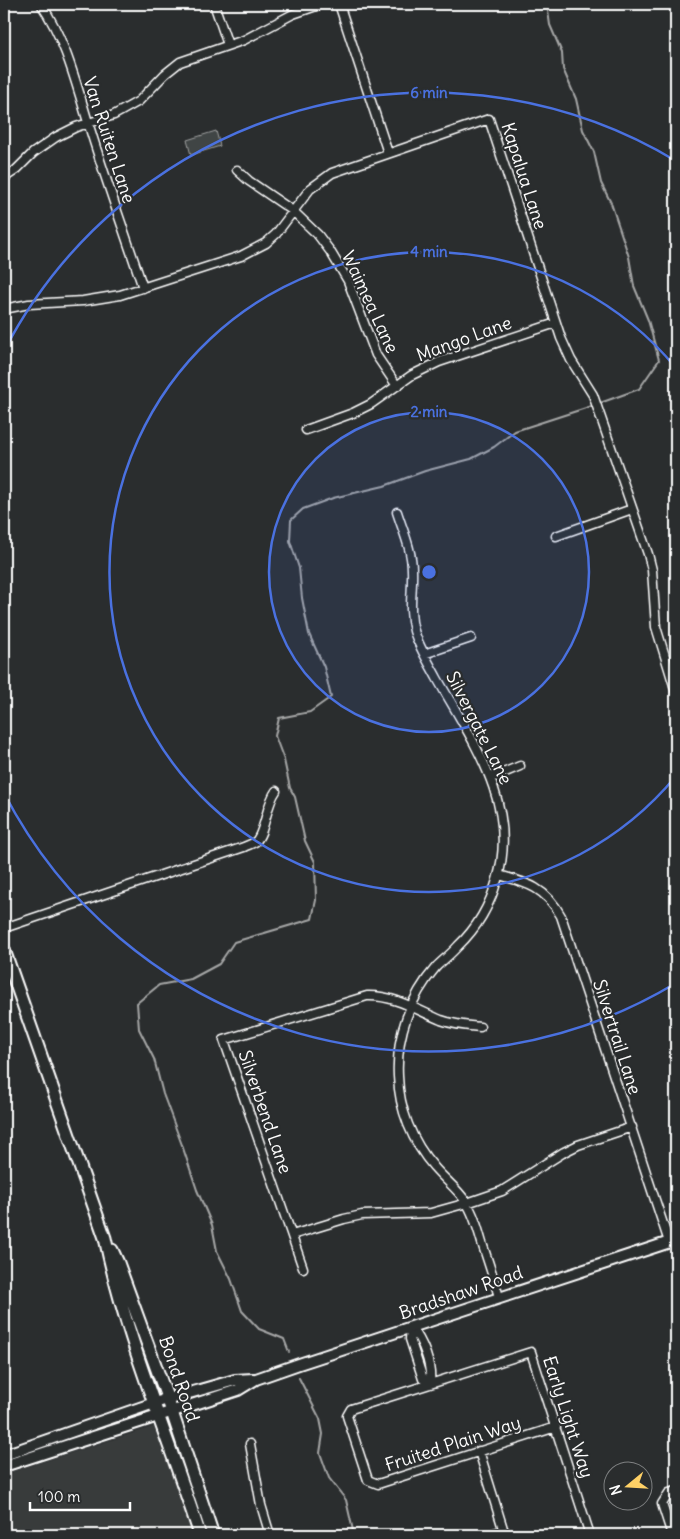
<svg xmlns="http://www.w3.org/2000/svg" width="680" height="1539" font-family="Delius,sans-serif">
<style>
.built{fill:#373a3b}
.pitch{fill:#414445;stroke:#a0a2a2}
.lines{fill:none;stroke-linecap:round;stroke-linejoin:round}
.stream{stroke:#a6a7a7;stroke-width:2}
.minor-casing{stroke:#fff;stroke-width:11}
.secondary-casing{stroke:#fff;stroke-width:14}
.primary-casing{stroke:#fff;stroke-width:15}
.minor{stroke:#2a2d2e;stroke-width:8}
.secondary{stroke:#2a2d2e;stroke-width:10}
.primary{stroke:#2a2d2e;stroke-width:11}
.ring{fill:none;stroke:#4a71e0;stroke-width:2.5}
.labels{text-anchor:middle;stroke-width:4.5;stroke-linejoin:round;paint-order:stroke}
.street-label{font-size:18px;fill:#fff;stroke:#2a2d2e}
.centre{fill:#4a71e0;stroke:#2a2d2e;stroke-width:2.5}
.ring-label{font-size:15px;text-anchor:middle;font-weight:bold;fill:#4a71e0;stroke:#2a2d2e;stroke-width:4.5;stroke-linejoin:round;paint-order:stroke}
</style>
<rect width="100%" height="100%" fill="#2a2d2e"/>
<filter id="ink" filterUnits="userSpaceOnUse"><feTurbulence type="fractalNoise" baseFrequency=".02" numOctaves="2"/><feDisplacementMap in="SourceGraphic" scale="10" xChannelSelector="R" yChannelSelector="G"/><feConvolveMatrix kernelMatrix="1 2 1 2 8 2 1 2 1" color-interpolation-filters="sRGB"/></filter>
<g filter="url(#ink)">
<path class="built" d="M158,1425L193,1535H4V1474Z"/>
<path class="pitch" d="M216,131L220,146L191,155L187,140Z"/>
<g class="lines">
<path class="stream" d="M547,4L550,25L562,53L563,69L576,99L583,130L594,152L601,183L611,203L629,257L634,286L648,320L659,360L639,389L600,403
M289,1352L284,1339L259,1329L242,1311L231,1279L217,1251L212,1225L197,1190L182,1145L163,1094L154,1059L139,1029L137,1003L159,985L191,979L219,964L234,942L312,919L316,900L315,862L305,841L295,797L290,788L284,760L275,736L279,718L310,712L331,697L324,667L309,634L302,598L299,568L290,541L291,520L303,509L333,498L384,486L425,471L471,459L494,447L515,431L595,405
M299,1378L320,1419L323,1434L320,1453L329,1478L346,1500L354,1535"/>
<defs>
<path id="minor" d="M41,4C67,42 77,88 91,132C107,184 126,236 143,288
M214,4L228,45
M339,4L388,153
M4,6L6,4
M237,170L249,181L293,211L318,235L330,251L348,281L376,355L397,386
M4,178L16,170L33,153L56,137L76,127L114,115L139,101L165,74L180,62L244,40L293,14L322,4
M4,309L29,304L83,301L120,295L241,256L266,243L276,234L310,189L332,173L489,119L561,338L571,360L593,395L648,554L652,570L656,627L676,692
M306,430L353,413L371,404L412,375L439,362L556,323
M397,512C403,531 412,550 412,570C413,591 408,610 414,631C419,647 429,663 437,678C471,739 520,805 497,880C490,905 477,928 458,946C451,954 443,960 436,967C410,997 396,1036 398,1076C399,1109 412,1142 434,1167C444,1179 458,1189 466,1202C474,1214 478,1229 482,1243C488,1261 494,1279 499,1297
M556,536L632,509
M424,654L471,638
M491,778L520,766
M499,875C528,883 546,888 561,916L669,1242
M4,928L244,847C248,845 252,844 255,842C265,834 266,804 276,791
M292,1235L344,1219L362,1215L431,1213L467,1203L502,1191L564,1152L578,1145L632,1127
M303,1268L224,1040L367,996C394,995 417,1010 441,1020C454,1025 467,1026 480,1027
M411,1327L410,1339L423,1379L430,1384
M411,1327C423,1341 432,1365 430,1384
M556,1427L378,1484L368,1480L347,1416L351,1409L531,1352L590,1535
M250,1444L261,1505L270,1535
M479,1451L505,1535
M488,1535L504,1530
M672,1535L662,1504L669,1493L676,1491"/>
<path id="secondary" d="M4,1455L154,1403L235,1380L253,1379
M4,1466L238,1390L256,1379L299,1364L676,1240"/>
<path id="primary" d="M4,950L105,1238C126,1340 168,1436 200,1535
M112,1250L118,1263L168,1400L213,1535"/>
</defs>
<use href="#minor" class="minor-casing"/>
<use href="#secondary" class="secondary-casing"/>
<use href="#primary" class="primary-casing"/>
<use href="#minor" class="minor"/>
<use href="#secondary" class="secondary"/>
<use href="#primary" class="primary"/>
</g>
</g>
<circle cx="429" cy="572" r="160" fill="#4a71e0" fill-opacity=".12"/>
<g class="ring">
<circle cx="429" cy="572" r="160"/>
<path d="M676 776A320 320 0 1 1 676 368"/>
<path d="M676 983A479 479 0 0 1 4 793M4 351A479 479 0 0 1 676 161"/>
</g>
<g class="labels">
<g class="street-label">
<text transform="translate(109 140) rotate(72)" y="6">Van Ruiten Lane</text>
<text transform="translate(524 176) rotate(72)" y="6">Kapalua Lane</text>
<text transform="translate(370 302) rotate(65)" y="6">Waimea Lane</text>
<text transform="translate(464 339) rotate(-20)" y="6">Mango Lane</text>
<text transform="translate(479 728) rotate(63)" y="6">Silvergate Lane</text>
<text transform="translate(617 1037) rotate(72)" y="6">Silvertrail Lane</text>
<text transform="translate(265 1112) rotate(71)" y="6">Silverbend Lane</text>
<text transform="translate(461 1293) rotate(-19)" y="6">Bradshaw Road</text>
<text transform="translate(179 1379) rotate(71)" y="6">Bond Road</text>
<text transform="translate(568 1417) rotate(72)" y="6">Early Light Way</text>
<text transform="translate(453 1444) rotate(-18)" y="6">Fruited Plain Way</text>
</g>
</g>
<circle cx="429" cy="572" r="8" class="centre"/>
<g class="ring-label">
<text x="429" y="98">6 min</text>
<text x="429" y="257">4 min</text>
<text x="429" y="417">2 min</text>
</g>
<rect width="680" height="1539" fill="none" stroke="#2a2d2e" stroke-width="20"/>
<rect x="10" y="10" width="660" height="1519" fill="none" stroke="#fff" stroke-width="2" filter="url(#ink)"/>
<g transform="translate(628 1486) rotate(252)"><circle r="24" fill="#2a2d2e" stroke="#7f8182"/>
<path d="M0-4L9 19L0 12L-9 19Z" fill="#ffd166"/>
<text y="-8" font-size="14" font-weight="bold" text-anchor="middle" fill="#ffffff">N</text>
</g>
<path d="M30 1502v8h100v-8" fill="none" stroke="#ffffff" stroke-width="2.5"/>
<text x="38" y="1502" font-size="15" fill="#ffffff" stroke="#2a2d2e" stroke-width="4" paint-order="stroke">100 m</text>
</svg>
